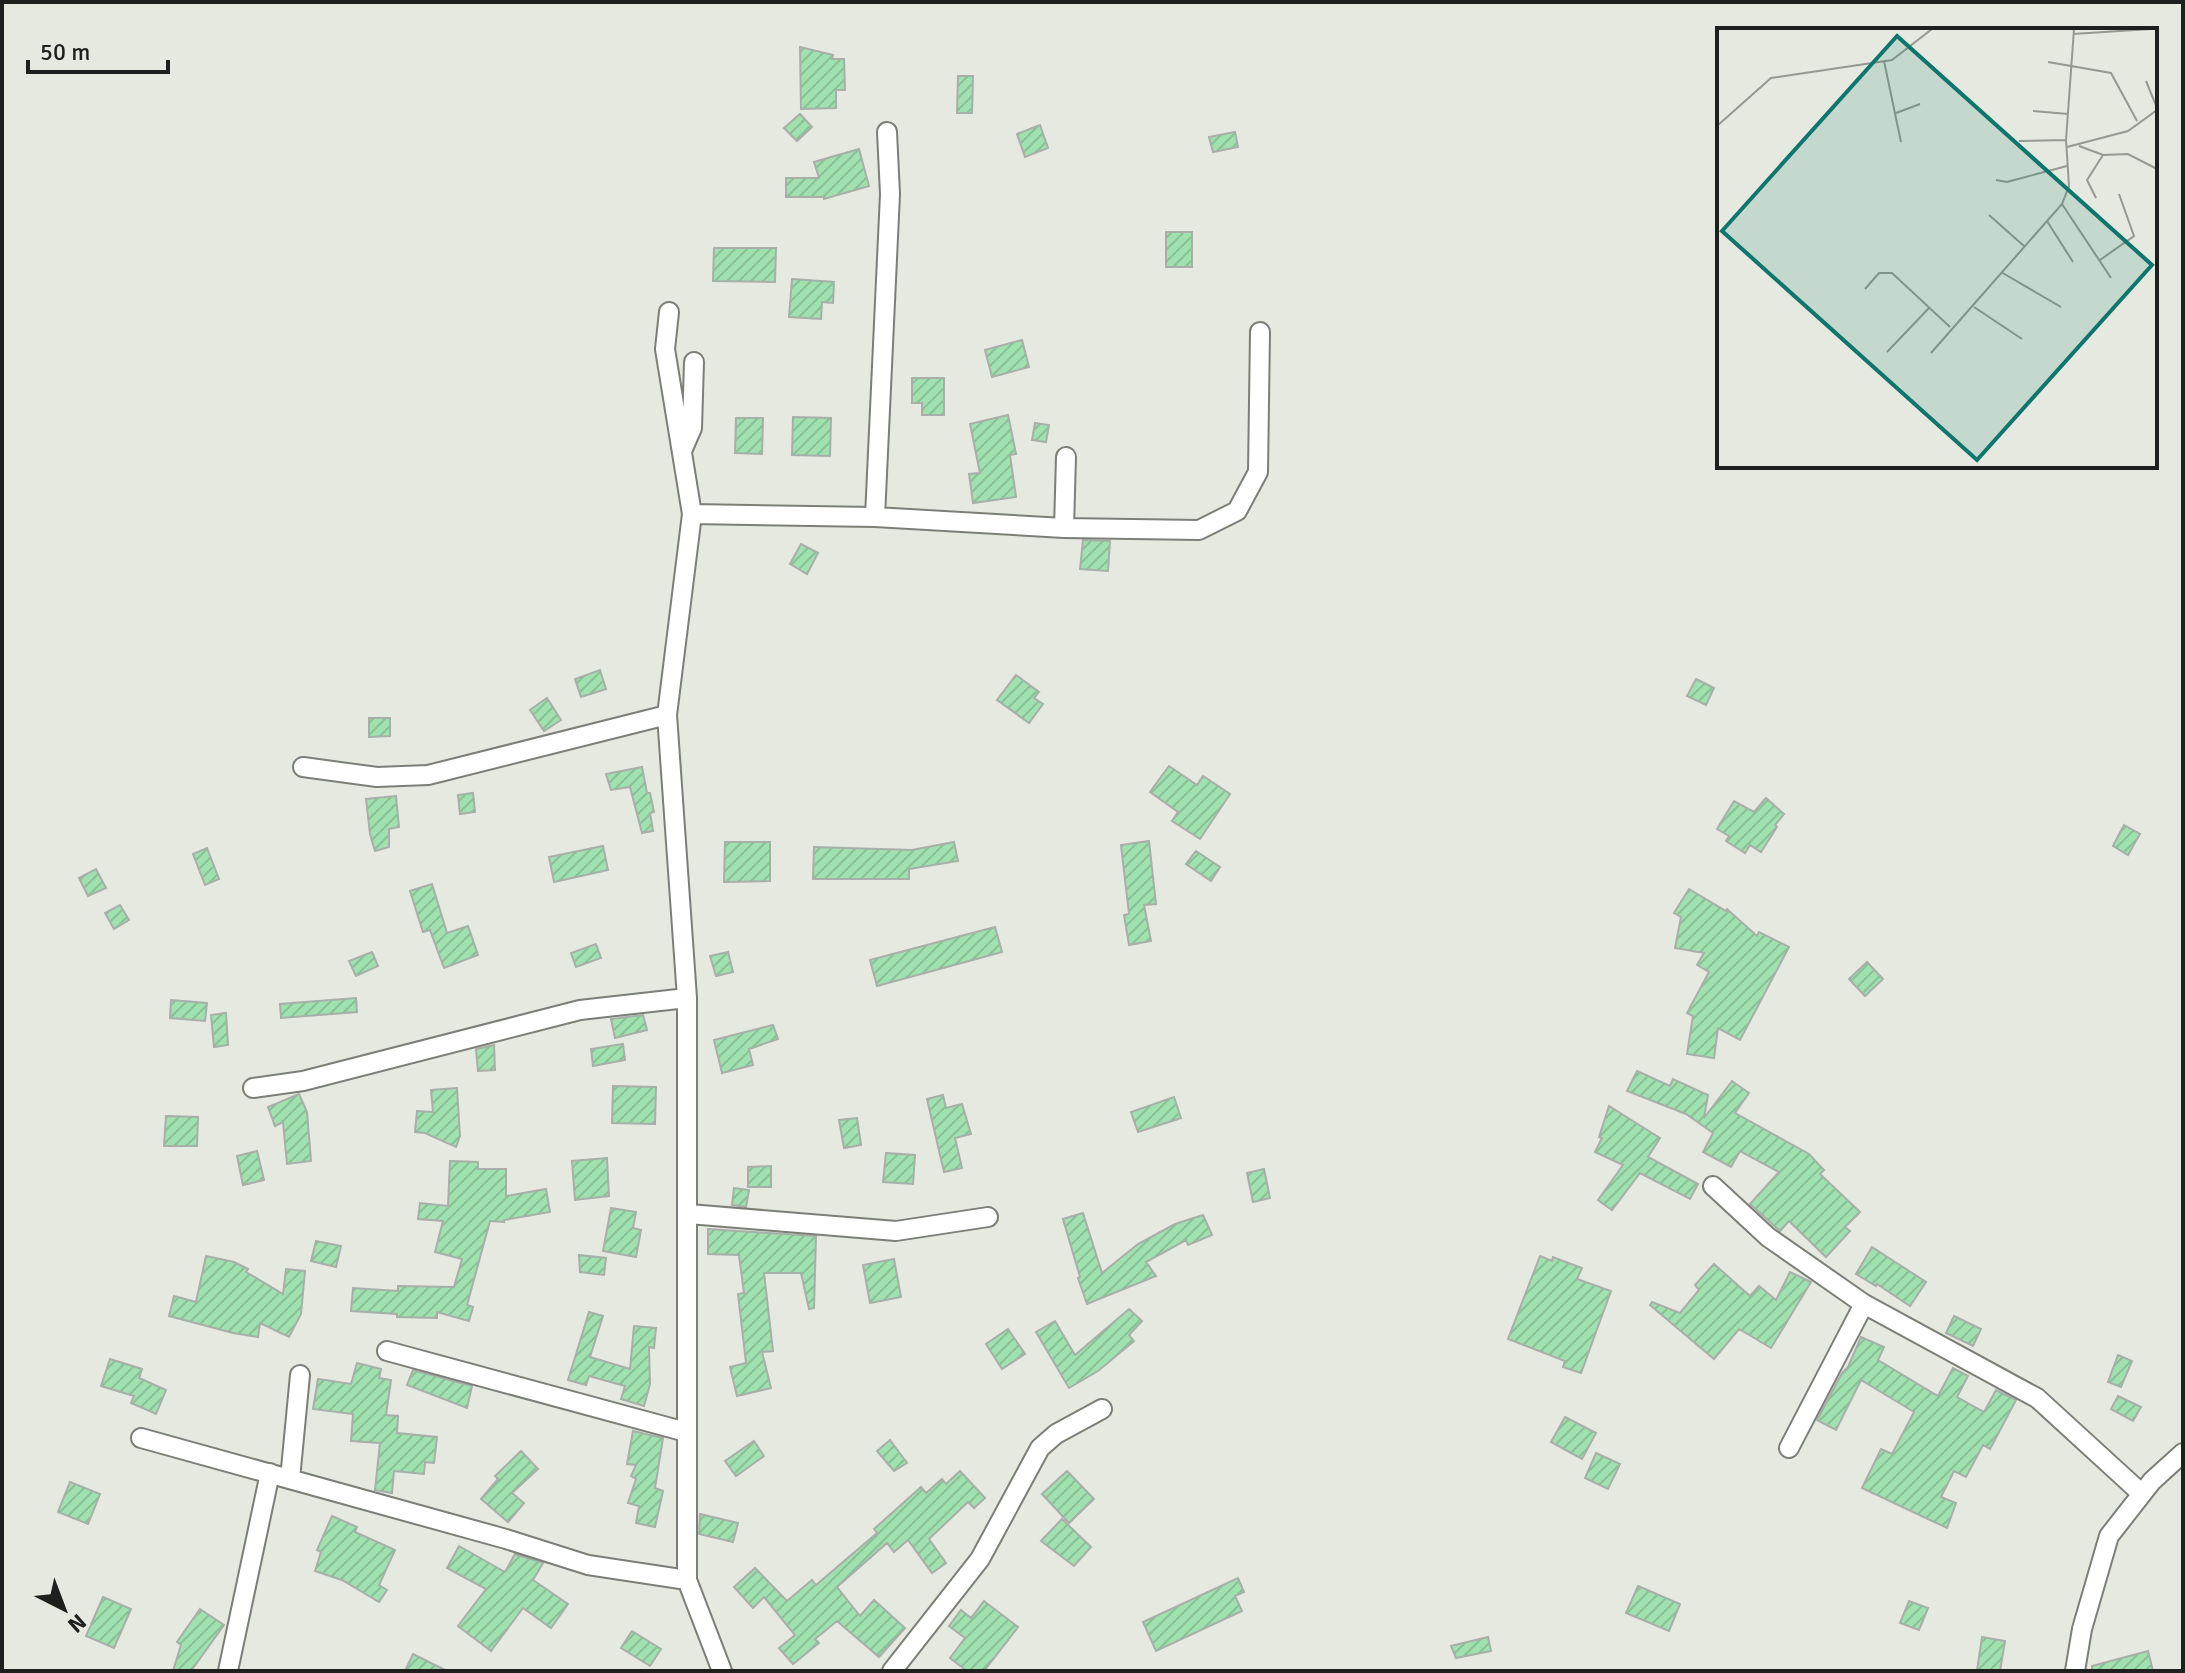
<svg xmlns="http://www.w3.org/2000/svg" width="2185" height="1673" font-family="Signika,sans-serif">
<style>
.building{fill:url(#building-hatch);stroke:#a7afa8;stroke-width:2}
.lines{fill:none;stroke-linecap:round;stroke-linejoin:round}
.minor-casing{stroke:#7b7f77;stroke-width:22}
.minor{stroke:#fff;stroke-width:18}
.inset-road{fill:none;stroke:#959992;stroke-width:2}
.view{fill:#0f766e;fill-opacity:0.15;stroke:#0f766e;stroke-width:4}
.inset-edge{fill:none;stroke:#1e201d;stroke-width:4}
</style>
<defs>
<pattern id="building-hatch" width="6" height="6" patternUnits="userSpaceOnUse" patternTransform="scale(2)"><rect width="6" height="6" fill="#a0e1b0"/><path d="M-1 1l2-2M0 6l6-6M5 7l2-2" fill="none" stroke="#89c197"/></pattern>
</defs>
<rect width="100%" height="100%" fill="#e5e9e0"/>
<path class="building" d="M800,47L833,55L832,59H844L845,90H836V108L801,109Z
M958,76H973L972,113H957Z
M800,114L812,127L797,141L784,128Z
M1040,125L1048,148L1025,157L1017,134Z
M1235,132L1238,147L1213,152L1209,137Z
M859,149L869,186L824,199V197H786V178H819L814,162Z
M1166,232H1192V267H1166Z
M714,248H776L775,282L713,281Z
M792,279L834,282L833,303L822,302L821,319L789,317Z
M1022,340L1029,367L992,377L985,350Z
M912,378H944V415H922V403H912Z
M1008,415L1016,454L1010,455L1016,497L973,503L969,474L980,473L970,424Z
M793,417L831,418L830,456L792,455Z
M736,418H763L762,454L735,453Z
M1035,423L1049,425L1046,442L1032,440Z
M1083,540L1110,541L1108,571L1080,569Z
M801,544L818,553L807,574L790,564Z
M600,670L606,689L581,697L575,679Z
M1016,675L1039,692L1034,698L1043,704L1029,723L997,700Z
M1696,679L1714,688L1706,705L1687,696Z
M547,698L561,720L544,731L530,710Z
M369,718H390V736L369,737Z
M1169,766L1197,785L1203,776L1230,794L1200,839L1172,821L1178,812L1150,792Z
M642,767L647,793H650L654,812L650,813L653,831L642,833L630,787L611,790L606,774Z
M473,793L475,812L460,814L458,795Z
M396,796L399,827L389,829V847L375,851L370,834L366,799Z
M1766,798L1784,814L1775,825L1777,827L1761,852L1750,845L1745,853L1726,841L1729,836L1717,829L1734,801L1754,812Z
M2124,825L2140,834L2128,855L2113,846Z
M1149,841L1156,904L1144,905L1151,941L1129,945L1124,915L1129,914L1121,845Z
M725,842H770V881L724,882Z
M954,842L958,861L909,869V879H813L814,847L912,850Z
M603,846L608,870L554,882L549,857Z
M207,848L219,879L205,885L193,854Z
M1196,851L1220,867L1211,881L1186,864Z
M96,869L106,888L88,896L79,878Z
M432,884L447,933L468,926L478,955L444,968L430,930L423,932L410,891Z
M1689,889L1726,911L1727,909L1757,936L1759,932L1789,947L1740,1040L1718,1028L1714,1058L1687,1054L1693,1016L1687,1013L1709,972L1697,965L1704,953L1675,948L1681,917L1674,913Z
M120,905L129,920L114,929L105,913Z
M995,927L1002,952L877,986L870,960Z
M596,944L601,958L576,967L571,953Z
M372,952L378,966L356,976L349,961Z
M728,952L733,972L716,976L710,956Z
M1867,962L1883,979L1865,996L1849,979Z
M356,998L357,1012L281,1018L280,1004Z
M171,1000L207,1003L205,1021L170,1018Z
M226,1013L228,1045L214,1047L211,1015Z
M643,1015L647,1030L615,1038L611,1019Z
M773,1025L778,1039L749,1049L753,1065L722,1073L714,1040Z
M623,1044L625,1060L593,1066L591,1049Z
M494,1045L495,1070L478,1071L476,1049Z
M1637,1071L1670,1086L1673,1079L1708,1095L1704,1118L1732,1081L1749,1093L1735,1113L1809,1154L1824,1170L1820,1174L1860,1212L1845,1227L1850,1231L1826,1257L1789,1221L1780,1231L1750,1204L1779,1172L1740,1151L1731,1167L1703,1152L1713,1133L1686,1114L1627,1091Z
M613,1086L656,1087L655,1124L612,1123Z
M457,1088L460,1136L456,1147L425,1133L415,1132L417,1111L433,1112L431,1090Z
M299,1094L307,1112L311,1161L287,1164L283,1122L275,1126L268,1107Z
M943,1095L946,1108L962,1104L971,1134L955,1138L962,1168L944,1172L927,1099Z
M1174,1097L1181,1118L1138,1132L1131,1112Z
M1609,1106L1660,1138L1648,1157L1698,1184L1690,1199L1640,1173L1612,1210L1598,1200L1623,1165L1595,1152L1602,1138L1599,1137Z
M166,1116L198,1117L197,1146H164Z
M857,1118L861,1145L844,1148L839,1120Z
M257,1151L264,1180L243,1185L237,1156Z
M886,1153L915,1155L913,1184L883,1182Z
M607,1158L609,1196L575,1200L572,1161Z
M450,1161L478,1162V1169H506V1196L546,1189L550,1212L504,1220V1222L490,1221L467,1305L473,1307L469,1321L437,1312V1318L397,1317V1314L351,1311L353,1288L398,1291V1286L454,1287L462,1259L435,1252L443,1221L418,1219L420,1203L448,1206Z
M771,1166V1187H748V1167Z
M1264,1169L1270,1198L1253,1202L1247,1173Z
M734,1188L749,1190L746,1207L732,1205Z
M611,1208L636,1212L633,1228L641,1230L636,1257L603,1251Z
M1083,1213L1102,1273L1138,1244L1175,1224L1203,1215L1212,1235L1188,1245L1186,1240L1146,1262L1156,1276L1087,1304L1078,1278L1080,1277L1063,1219Z
M708,1229L816,1236L814,1308L809,1309L801,1273H764L773,1351L762,1352L771,1388L737,1396L730,1367L746,1363L738,1294L744,1293L739,1255L708,1254Z
M316,1241L341,1246L336,1267L311,1261Z
M1872,1247L1926,1282L1910,1306L1877,1284L1876,1286L1856,1274Z
M579,1255L606,1258L604,1275L580,1272Z
M206,1256L234,1262L248,1269L246,1272L283,1294L286,1269L305,1271L301,1314L289,1337L260,1323L258,1337L233,1333L169,1316L174,1296L196,1302Z
M1540,1256L1552,1261L1553,1257L1582,1268L1577,1279L1611,1291L1581,1373L1563,1367L1565,1361L1508,1339Z
M894,1259L901,1297L870,1303L863,1265Z
M1714,1264L1750,1296L1759,1286L1776,1300L1790,1272L1811,1282L1771,1348L1739,1329L1714,1359L1650,1305L1652,1302L1680,1313L1699,1290L1695,1285Z
M1129,1309L1142,1321L1129,1335L1134,1341L1098,1371L1069,1388L1036,1332L1055,1321L1075,1355Z
M589,1312L603,1316L590,1357L630,1369L634,1326L656,1328L654,1348L649,1347L650,1384L644,1406L621,1399L625,1386L589,1376L586,1385L568,1380Z
M1954,1316L1981,1329L1973,1346L1946,1333Z
M1008,1329L1025,1354L1002,1369L986,1344Z
M1861,1337L1884,1347L1878,1360L1938,1396L1953,1368L1968,1376L1957,1397L1984,1412L1996,1390L2016,1400L1990,1449L1983,1445L1966,1477L1954,1471L1941,1497L1956,1503L1947,1528L1862,1488L1881,1449L1892,1454L1914,1412L1861,1380L1836,1430L1817,1420L1842,1373L1848,1367Z
M2118,1355L2132,1361L2121,1387L2108,1382Z
M110,1359L142,1369L139,1378L166,1390L156,1414L131,1403L134,1396L101,1386Z
M357,1363L381,1369L379,1378L391,1380L386,1415L398,1416L397,1433L437,1437L434,1463L425,1462L424,1474L394,1471L392,1493L375,1490L380,1443L351,1441L353,1414L313,1409L318,1379L351,1384Z
M413,1370L472,1386L467,1408L407,1385Z
M2118,1396L2141,1407L2133,1421L2111,1409Z
M1565,1417L1596,1433L1582,1459L1551,1442Z
M633,1431L663,1438L655,1488L663,1491L655,1527L636,1523L639,1506L628,1503L636,1479L631,1476L636,1465L627,1464Z
M890,1440L907,1463L894,1471L877,1451Z
M754,1441L764,1456L736,1476L725,1461Z
M521,1451L538,1469L512,1493L524,1503L508,1522L481,1499L498,1479L495,1476Z
M1596,1453L1620,1464L1608,1489L1585,1478Z
M960,1471L985,1498L974,1508L968,1502L929,1539L946,1563L932,1573L908,1540L894,1552L887,1543L837,1587L860,1616L874,1600L905,1628L879,1657L837,1621L815,1639L819,1643L793,1664L779,1648L795,1635L764,1597L753,1608L734,1587L755,1568L787,1601L812,1580L816,1585L877,1533L874,1529L921,1487L926,1493L942,1479L946,1484Z
M1067,1471L1094,1499L1069,1523L1042,1494Z
M70,1482L100,1494L88,1524L58,1512Z
M700,1514L738,1523L733,1542L699,1534Z
M332,1516L357,1527L355,1532L395,1550L379,1585L387,1590L379,1602L342,1580L315,1571L321,1552L317,1550Z
M1062,1519L1091,1547L1074,1566L1041,1541Z
M459,1546L505,1572L515,1554L543,1563L533,1580L568,1604L551,1628L523,1608L491,1651L458,1626L486,1589L447,1568Z
M1238,1578L1244,1592L1235,1596L1242,1611L1156,1651L1143,1622Z
M1638,1586L1680,1604L1669,1631L1626,1613Z
M103,1597L131,1609L114,1648L86,1636Z
M984,1601L1018,1627L984,1671H967L950,1658L965,1638L949,1626L961,1610L971,1618Z
M1909,1601L1928,1608L1919,1630L1900,1623Z
M200,1609L224,1625L191,1671H173L181,1645L177,1642Z
M632,1631L661,1649L650,1666L621,1648Z
M1488,1637L1491,1651L1456,1658L1451,1646Z
M1982,1637L2005,1641L2000,1671H1977Z
M2148,1651L2153,1671H2092V1666Z
M413,1654L447,1671H405Z"/>
<g class="lines">
<defs>
<path id="minor" d="M669,312L665,349L692,514L667,715L687,998V1580L722,1671
M682,451L692,428L694,362
M692,514L875,517L1064,528L1199,530L1237,511L1258,472L1260,332
M875,517L890,194L887,132
M1064,528L1066,457
M303,767L377,777L428,775L667,715
M253,1088L303,1081L580,1010L687,998
M1713,1186L1768,1237L1864,1304L2037,1398L2142,1494
M689,1214L896,1231L988,1217
M387,1351L686,1432
M141,1438L506,1539L588,1565L687,1580
M1789,1448L1864,1304
M290,1479L300,1375
M228,1671L270,1473
M892,1671L980,1559L1040,1448L1056,1434L1102,1409
M2075,1671L2082,1629L2109,1536L2152,1481L2183,1453"/>
</defs>
<use href="#minor" class="minor-casing"/>
<use href="#minor" class="minor"/>
</g>
<g transform="translate(1717 28)">
<rect width="440" height="440" fill="#e5e9e0"/>
<path class="inset-road" d="M356,6L434,1M167,33L184,114M331,34L394,45L420,93M429,53L440,80M316,83L351,86M179,85L203,76M0,98L54,50L175,32L215,1M302,113L349,112M362,118L386,127L411,126L440,141M350,119L411,103L440,82M279,152L290,154L350,138M379,170L370,152L386,127M345,176L394,250M272,187L307,218M330,193L356,234M383,232L417,208L402,166M284,244L344,279M148,261L162,245H175L233,299M257,279L305,311M170,324L212,280M214,325L345,176L352,158L349,112L357,1"/>
<path class="view" d="M180,8L435,237L260,432L5,203Z"/>
<rect width="440" height="440" class="inset-edge"/>
</g>
<rect width="2185" height="1673" fill="none" stroke="#1e201d" stroke-width="8"/>
<g transform="translate(64 1609) rotate(138)" stroke="#e5e9e0" stroke-width="6" paint-order="stroke">
<path d="M0-6L14 30L0 20L-14 30Z" fill="#1e201d"/>
<text y="-12" font-size="22" font-weight="bold" text-anchor="middle" fill="#1e201d">N</text>
</g>
<path d="M28 60v12h140v-12" fill="none" stroke="#1e201d" stroke-width="4"/>
<text x="40" y="60" font-size="24" fill="#1e201d" stroke="#e5e9e0" stroke-width="6" paint-order="stroke">50 m</text>
</svg>
